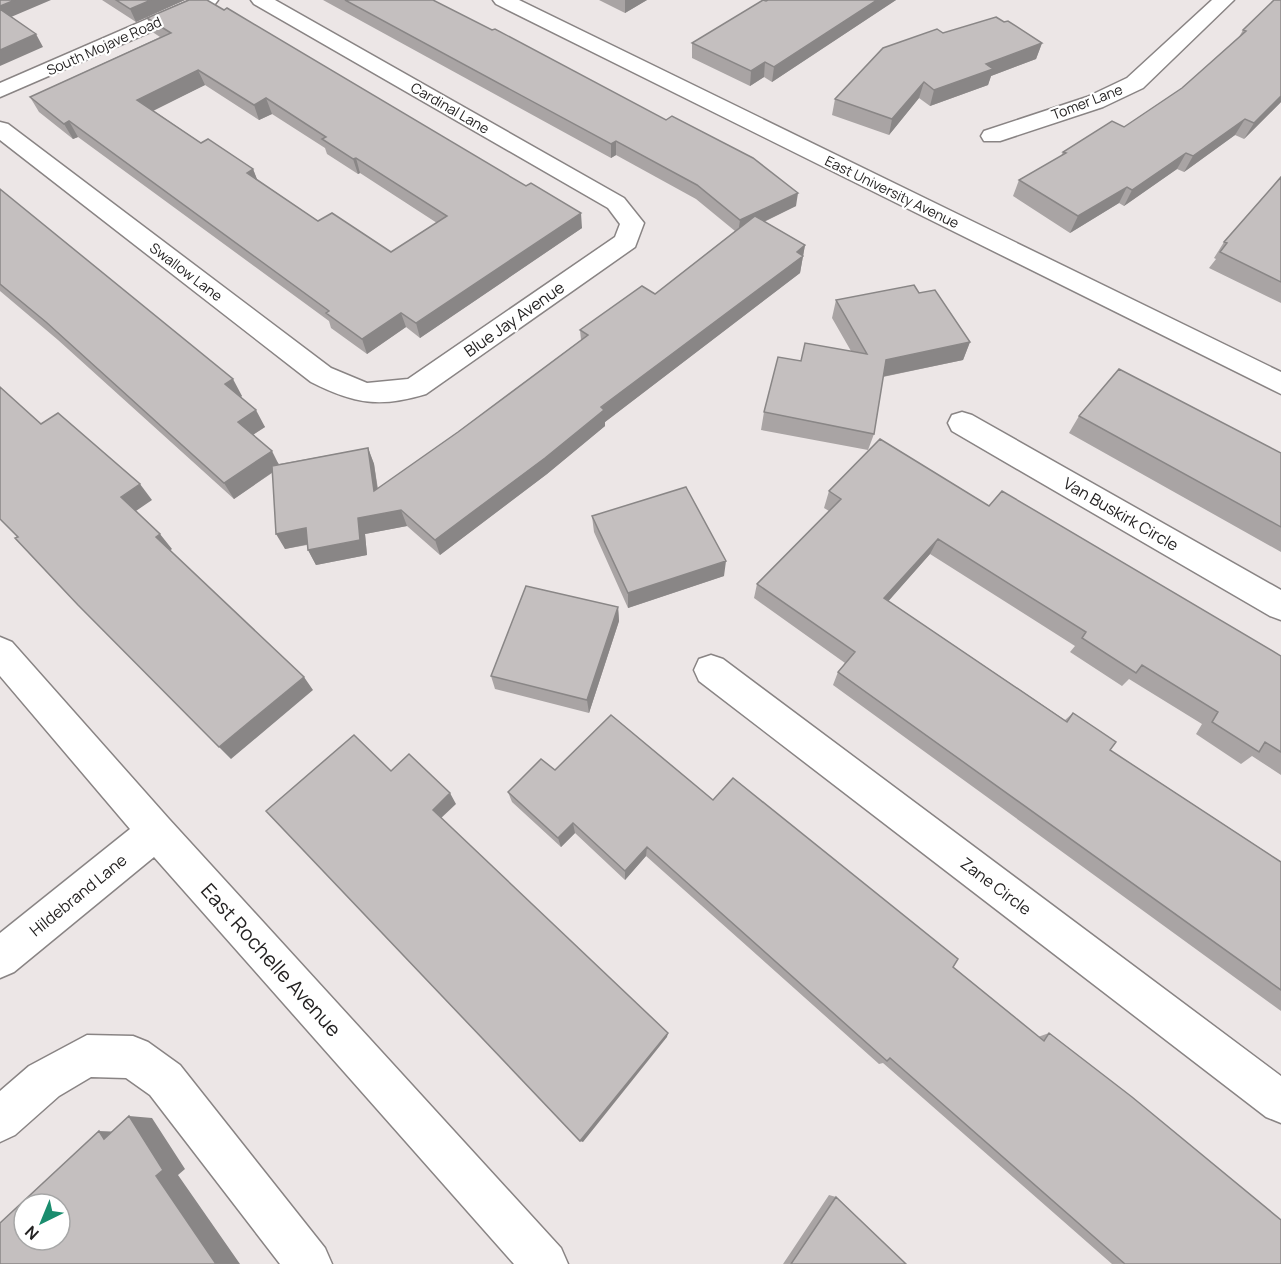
<svg xmlns="http://www.w3.org/2000/svg" width="1281" height="1264" font-family="Manrope,sans-serif">
<style>
.lines{fill:none;stroke-linecap:round;stroke-linejoin:round}
.minor-casing{stroke:#898484;stroke-width:3}
.minor{fill:#fff;fill-rule:evenodd}
.wall{fill:#a9a4a4;fill-rule:evenodd}
.shaded-wall{fill:#898686}
.building{fill:#c4bfbf;stroke:#898686;stroke-width:1.5;fill-rule:evenodd}
.labels{text-anchor:middle;stroke-width:4.5;stroke-linejoin:round;paint-order:stroke}
.far-street-label{font-size:14px;fill:#242222;stroke:#fff}
.street-label{font-size:16px;fill:#242222;stroke:#fff}
.near-street-label{font-size:20px;fill:#242222;stroke:#fff}
</style>
<rect width="100%" height="100%" fill="#ece6e6"/>
<g class="lines">
<defs>
<path id="minor" d="M191,0H218L215,4L0,97V83Z
M251,0H275L624,198L644,223L635,247L426,394C380,408 354,404 311,382L0,140V122L8,124L331,368L367,383L408,379L615,237L620,224L608,208L254,4Z
M493,0H519L1281,372V394L496,4Z
M1212,0H1234L1143,88L1103,107L1000,141H984L981,136L984,131L1087,97L1127,78Z
M962,412L972,415L1281,590V620L1270,616L952,431L948,423L952,415Z
M0,637L12,642L169,819L561,1248L568,1264H514L154,857L14,972L0,978V933L130,829L0,676Z
M711,655L723,659L1281,1076V1123L1266,1117L699,681L694,670L699,659Z
M87,1035L133,1036L148,1042L180,1065L325,1248L332,1264H280L150,1095L126,1078L91,1077L59,1096L15,1135L0,1142V1091L29,1066Z"/>
</defs>
<use href="#minor" class="minor-casing"/>
<use href="#minor" class="minor"/>
</g>
<path class="wall" d="M102,0H185L136,22Z
M323,0H433L796,206L764,222L805,245L800,273L605,422V426L547,474L440,555L407,526L365,534L367,555L316,565L308,550L307,545L285,549L272,473L234,499L58,340L0,291V189L242,396L241,397L265,427L253,435L279,464L368,448L374,464L378,489L458,432L581,340L580,330L655,294L735,231L696,199L616,155L611,158Z
M599,0H647L625,13Z
M896,0L772,82L764,77L750,86L692,58V43L766,1Z
M1274,0L1281,102L1244,139L1235,135L1184,172L1177,169L1124,206L1119,203L1070,233L1013,196L1019,180L1061,156L1063,152L1124,127L1182,88L1239,37L1243,30Z
M147,18L582,228L420,338L406,327L367,354L331,328L329,321L78,137L73,139L39,112L30,97L160,37L154,33ZM205,85L259,120L272,114L325,148L327,154L358,174L360,173L437,223L391,252L318,221L257,180L253,169L201,143L153,110Z
M1004,22L1042,43L1036,59L991,76L988,85L930,106L919,98L889,135L832,115L835,99L943,33Z
M1281,177V303L1209,268L1216,259L1214,258L1224,242Z
M919,293L970,342L963,360L883,377L874,434L868,450L761,430L764,412L801,361L851,351L832,318L836,300Z
M1079,416L1281,453V552L1069,433Z
M829,491L989,506L1281,656V775L1252,756L1241,764L1196,734L1202,724L1129,679L1122,686L1070,652L1075,646L930,554L888,601L1065,720L1073,713L1110,750L1281,862V1011L833,685L838,672L845,663L754,598L757,584L829,511L824,508Z
M592,516L724,576L628,608L594,532Z
M618,607L619,621L589,713L495,689L491,676Z
M555,770L713,800L953,967L1038,1037L1049,1033L1281,1264H1112L883,1063L879,1064L646,856L625,880L575,833L561,847L512,802L508,792Z
M829,1195L836,1197L906,1264H783Z"/>
<path class="shaded-wall" d="M15,0H51L4,20L0,12V6Z
M151,0H185L136,22L130,9Z
M625,0H647L625,13Z
M877,0H896L772,82L774,67Z
M36,34L43,47L0,66V50Z
M1042,43L1036,59L991,76L988,85L930,106L934,90L986,64Z
M765,62L764,77L750,86L751,71Z
M198,70L205,85L145,115L137,100Z
M924,82L919,98L889,135L892,119Z
M1281,96V102L1244,139L1254,123Z
M266,98L272,114L259,120L254,105Z
M1245,119L1235,135L1184,172L1193,156Z
M69,121L78,137L73,139L64,124Z
M616,141V155L611,158V144Z
M1186,153L1177,169L1124,206L1132,190Z
M356,158L360,173L358,174L353,159Z
M253,169L259,184L247,173Z
M1127,187L1119,203L1070,233L1078,216Z
M798,193L796,206L738,234L740,220Z
M581,213L582,228L420,338L416,323Z
M805,245L800,273L605,422V426L547,474L440,555L435,540Z
M401,313L406,327L367,354L362,339Z
M970,342L963,360L881,377L886,360Z
M233,379L242,396L234,401L225,384Z
M256,410L265,427L248,438L238,422Z
M368,448L374,464L380,507L374,491Z
M272,451L280,467L234,499L224,483Z
M140,484L152,500L133,513L121,497Z
M401,510L407,526L365,534L367,555L316,565L308,550L358,518Z
M306,528L314,543L285,549L276,534Z
M160,534L172,549L168,552L156,537Z
M938,539L930,554L878,613L884,598Z
M726,561L724,576L628,608V593Z
M618,607L619,621L589,713L587,700Z
M304,677L313,690L231,759L219,747Z
M450,793L456,804L439,820L433,810Z
M573,823L575,833L561,847L558,838Z
M647,847L646,856L625,880V871Z
M668,1033L667,1037L583,1142L580,1141Z
M129,1116L152,1118L185,1169L178,1175L240,1264H216L156,1176Z
M99,1131L123,1132L104,1139Z"/>
<path class="building" d="M0,0H15L0,6Z
M116,0H151L130,9Z
M189,0H207L224,10L227,8L526,186L531,183L581,213L416,323L401,313L362,339L326,313L329,311L69,121L64,124L30,97L171,33L147,18ZM198,70L254,105L266,98L326,137L322,139L353,159L356,158L447,216L391,252L332,213L318,221L247,173L253,169L208,139L201,143L137,100Z
M345,0H433L492,30L495,29L666,120L672,116L753,158L798,193L740,220L697,185L616,141L611,144Z
M763,0L766,1L768,0H877L774,67L765,62L751,71L692,43Z
M1274,0H1281V96L1254,123L1245,119L1193,156L1186,153L1132,190L1127,187L1078,216L1019,180L1066,153L1063,152L1112,121L1124,127L1182,88L1246,31L1243,30Z
M0,9L36,34L0,50Z
M996,17L1004,22L1008,21L1042,43L986,64L993,69L934,90L924,82L892,119L835,99L883,48L937,29L943,33Z
M1281,177V282L1220,252L1227,243L1224,242Z
M0,189L233,379L225,384L256,410L238,422L272,451L224,483L46,322L0,284Z
M755,216L805,245L797,252L803,256L601,407L604,410L545,458L435,540L401,510L358,518L360,540L308,550L306,528L276,534L272,466L368,448L374,491L458,432L588,335L580,330L642,286L655,294Z
M914,285L919,293L935,290L970,342L886,360L874,434L764,412L778,357L801,361L805,343L867,354L836,300Z
M1119,369L1281,453V527L1079,416Z
M0,387L41,424L58,413L140,484L121,497L160,534L156,537L304,677L219,747L78,605L15,538L18,537L0,519Z
M880,439L989,506L1002,491L1281,656V752L1265,742L1259,752L1212,722L1218,712L1142,665L1136,673L1082,638L1086,632L938,539L884,598L1067,722L1073,713L1116,742L1110,750L1281,862V990L838,672L855,652L757,584L841,499L829,491Z
M686,487L726,561L628,593L592,516Z
M526,586L618,607L587,700L491,676Z
M611,715L713,800L733,778L958,959L953,967L1044,1041L1049,1033L1132,1097L1281,1220V1264H1125L890,1058L887,1061L647,847L625,871L573,823L558,838L508,792L541,759L555,770Z
M354,735L391,771L409,754L450,793L433,810L668,1033L580,1141L266,811Z
M129,1116L163,1170L156,1176L216,1264H0V1223L99,1131L104,1139ZM24,1204H60V1240H24Z
M836,1197L906,1264H791Z"/>
<g class="labels">
<g class="far-street-label">
<text transform="translate(104 46) rotate(-24)" y="5">South Mojave Road</text>
<text transform="translate(1087 102) rotate(-21)" y="5">Tomer Lane</text>
<text transform="translate(450 108) rotate(30)" y="5">Cardinal Lane</text>
<text transform="translate(892 192) rotate(26)" y="5">East University Avenue</text>
<text transform="translate(186 272) rotate(37)" y="5">Swallow Lane</text>
</g>
<g class="street-label">
<text transform="translate(514 319) rotate(-35)" y="6">Blue Jay Avenue</text>
<text transform="translate(1121 514) rotate(30)" y="6">Van Buskirk Circle</text>
<text transform="translate(996 886) rotate(37)" y="6">Zane Circle</text>
<text transform="translate(78 895) rotate(-39)" y="6">Hildebrand Lane</text>
</g>
<g class="near-street-label">
<text transform="translate(271 960) rotate(48)" y="7">East Rochelle Avenue</text>
</g>
</g>
<g transform="translate(42 1222) rotate(223)"><circle r="28" fill="#ffffff" stroke="#a7a7a7" stroke-width="1.5"/>
<path d="M0-4.5L10 22L0 15L-10 22Z" fill="#1a8d6e"/>
<text y="-9" font-size="16" font-weight="bold" text-anchor="middle" fill="#242222">N</text>
</g>
</svg>
